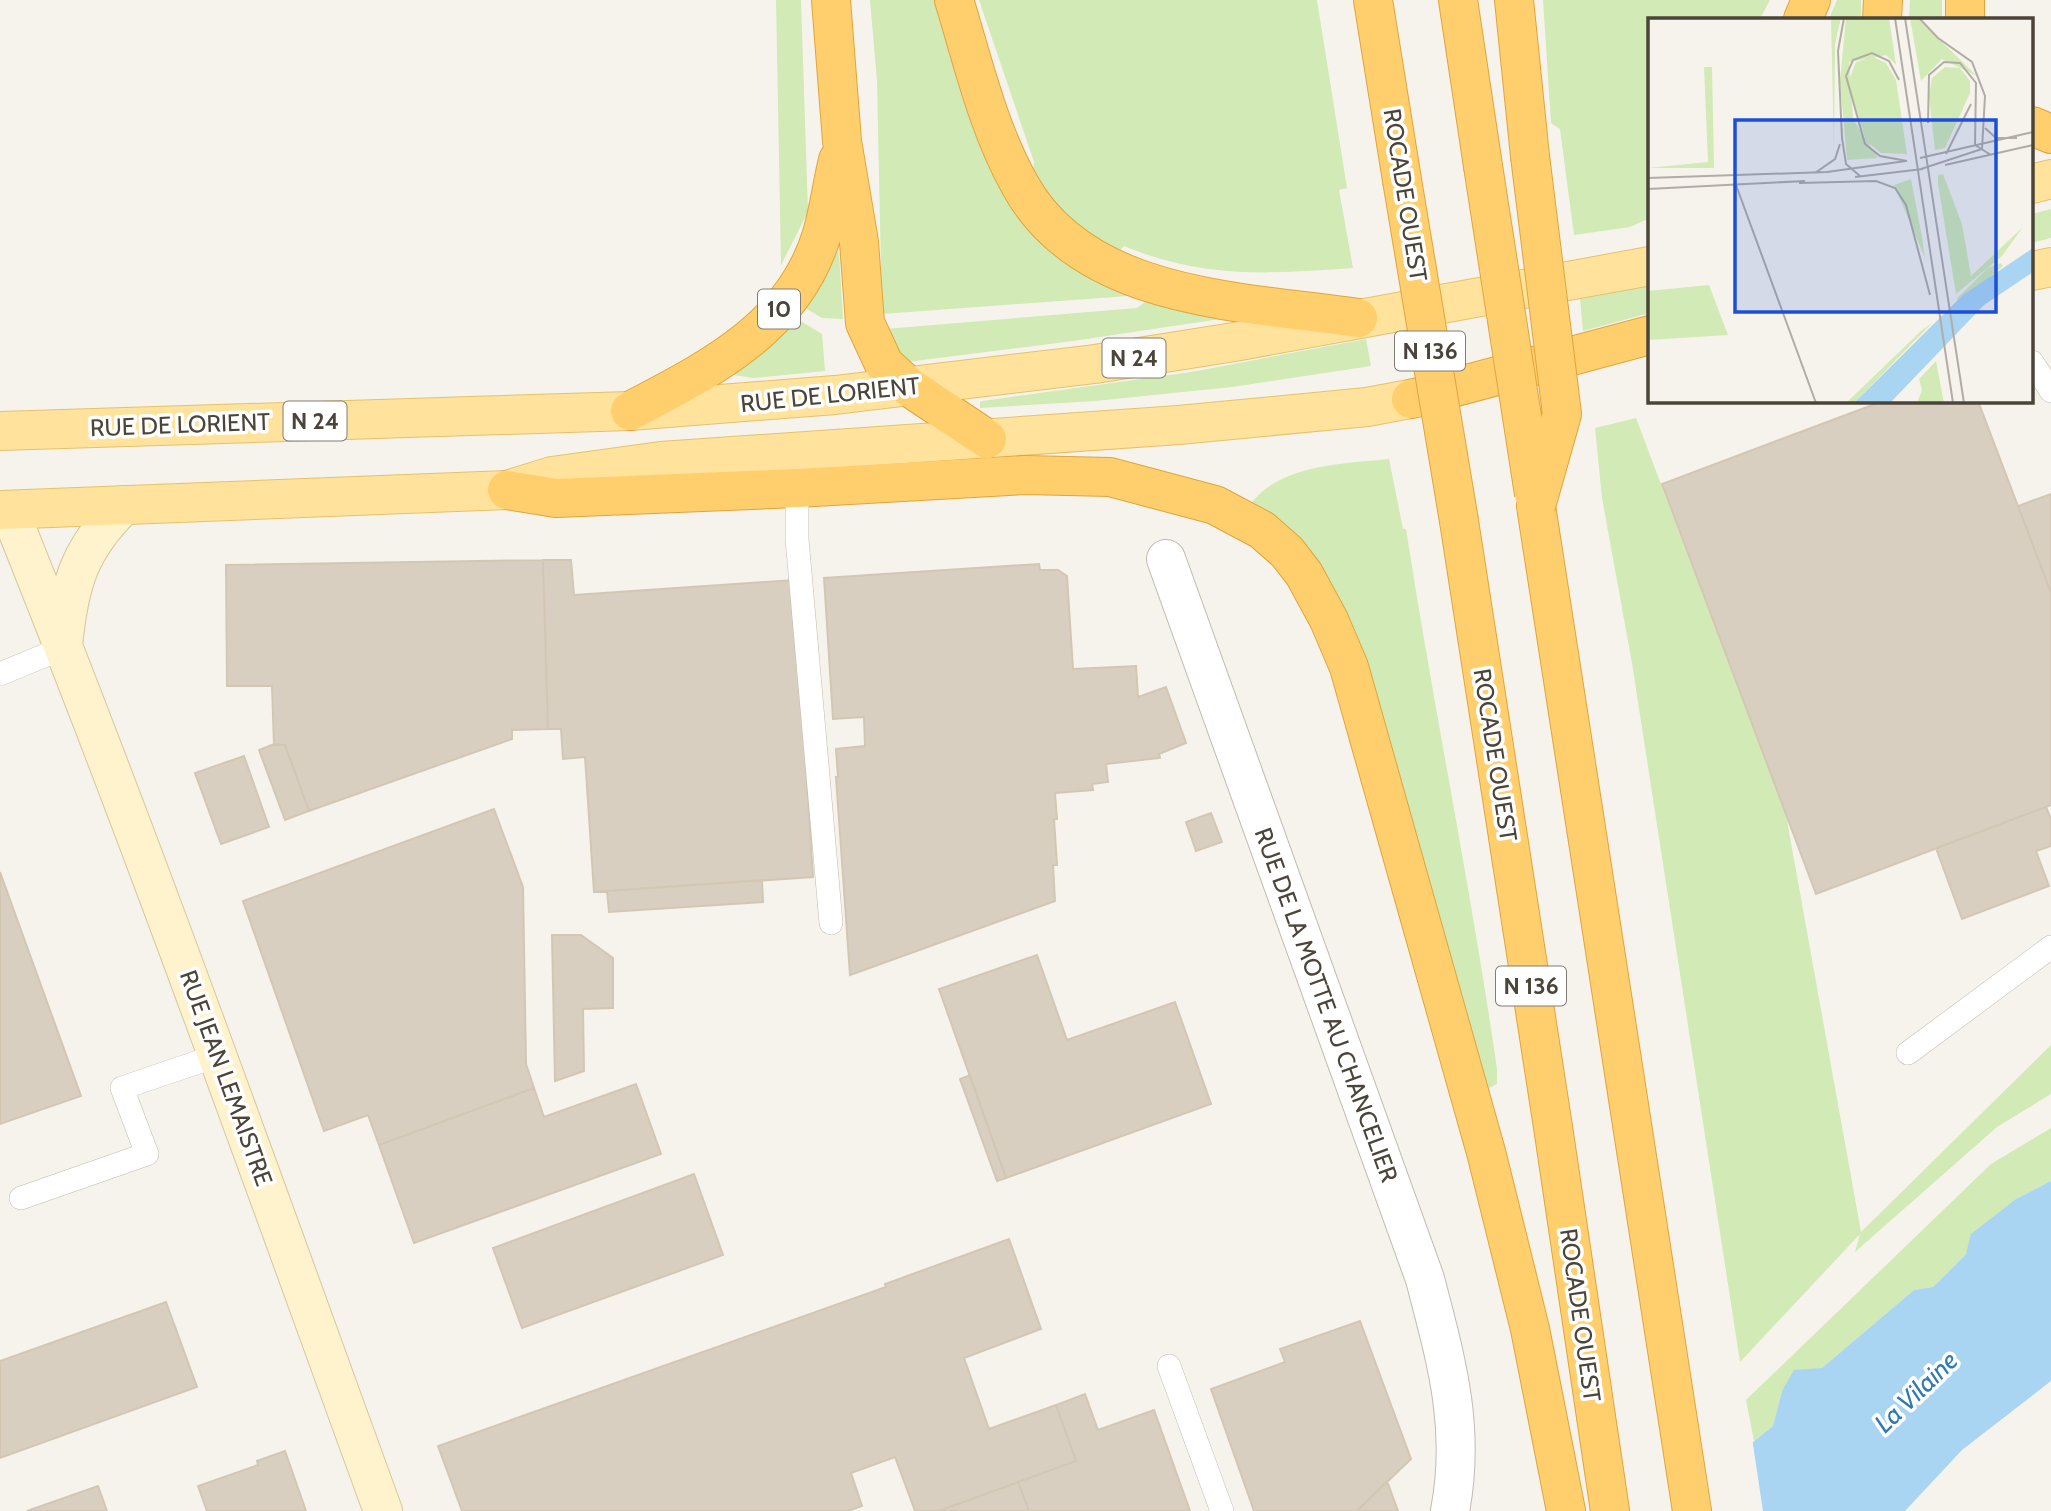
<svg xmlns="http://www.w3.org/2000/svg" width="2051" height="1511" font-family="Cabin,sans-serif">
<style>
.green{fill:#d2eab5}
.water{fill:#a9d4f2}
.pier{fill:#f6f3ec}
.building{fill:#d8cfc1;stroke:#d3c7b4;stroke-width:2}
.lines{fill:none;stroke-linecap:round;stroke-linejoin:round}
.lane-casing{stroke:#c2bbae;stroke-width:24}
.street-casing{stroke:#c2bbae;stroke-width:40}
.secondary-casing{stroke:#d6c79b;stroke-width:40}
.primary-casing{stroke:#e6c16a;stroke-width:40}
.highway-casing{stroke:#e0a43c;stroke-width:40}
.lane{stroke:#fff;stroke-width:23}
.street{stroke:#fff;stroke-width:38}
.secondary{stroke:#fff3cd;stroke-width:38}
.primary{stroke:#ffe39c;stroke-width:38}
.highway{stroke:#ffcf6e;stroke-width:38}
.highway-bridge-casing{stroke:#e0a43c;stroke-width:40;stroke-linecap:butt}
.highway-bridge{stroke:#ffcf6e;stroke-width:38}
.labels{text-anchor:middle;stroke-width:7;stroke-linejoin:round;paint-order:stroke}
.shield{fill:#fff;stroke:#817c74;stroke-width:2}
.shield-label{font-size:23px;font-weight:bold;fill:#4b4439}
.street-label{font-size:24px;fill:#4b4439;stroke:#fff}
.water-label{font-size:26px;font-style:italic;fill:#2e7ab2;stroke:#fff}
.inset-road{fill:none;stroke:#b2ada4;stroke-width:2}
.view{fill:#1d4ed8;fill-opacity:0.15;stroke:#1d4ed8;stroke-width:3.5}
.inset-edge{fill:none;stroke:#4b4439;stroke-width:3.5}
</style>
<rect width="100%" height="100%" fill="#f6f3ec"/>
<path class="green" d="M776,0H801L808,212L781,265Z
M870,0H935L980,137L1076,268L1128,296L882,314L877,81Z
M979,0H1317L1347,188L1339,190L1353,268C1270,274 1203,279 1124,246L1117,254L1067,221L1032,182L1034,162Z
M1543,0H1770L1760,19H1650V218L1630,227L1574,235L1560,129L1551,123Z
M1837,0H1861V19H1829Z
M1910,0H1942V19H1909Z
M2051,209V238L2032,243V214Z
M835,250L839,253L843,319L822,318L802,306Z
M1650,285V313L1583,331L1580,298Z
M1145,302L1220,316V319L1073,341L907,362L885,329L1137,308Z
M794,317L822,334L825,371L753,378L728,374Z
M1366,339L1371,366L1232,387L1095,401L980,408V402L982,401L1191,372Z
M1636,418L1786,815L1861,1232L2051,1045V1094L1997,1127L1855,1252L1860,1234L1740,1362L1632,663L1602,498L1595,428Z
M1389,459L1403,529H1406C1434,710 1471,888 1497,1069V1084L1481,1092L1399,782L1249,506C1279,464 1342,464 1389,459Z
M2051,1128V1181L2016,1199L1966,1254L1933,1287L1914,1290L1822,1368L1782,1391L1773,1426L1754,1441L1746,1400L1991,1164Z"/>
<path class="water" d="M2051,1181V1381L1962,1450L1905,1511H1667L1773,1426L1782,1391L1794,1370L1822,1368L1914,1290L1933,1287L1966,1254L1971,1234L2016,1199Z"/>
<path class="pier" d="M1752,1438L1763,1511H1663L1664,1508Z"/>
<path class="building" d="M1883,401H1978L2051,593V805L1816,894L1662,484Z
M2051,494V593L2018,506Z
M543,560H571L574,595L794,580L813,877L594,892L585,757L563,759L561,729H548Z
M543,560L548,729L512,730V739L309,811L285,745H274L272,686H227L226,565Z
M1039,564L1040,570H1058L1067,576L1073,669L1136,666L1138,697L1166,687L1186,743L1159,754L1160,758L1106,764L1108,782L1092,784L1093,790L1055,793L1057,819H1054L1057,865H1053L1055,901L850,975L836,777H838L836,749L865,746L864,717L833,719L824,578Z
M274,744L285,745L309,811L285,820L259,750Z
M244,756L269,827L221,844L195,773Z
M2046,807L2051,819V846L2036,851L2049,886L1962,919L1936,848Z
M494,809L523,887L526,1064L534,1088L379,1145L368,1115L324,1131L243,901Z
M1211,813L1222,842L1196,851L1186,822Z
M0,872L81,1096L0,1124Z
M762,880L763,902L609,912L607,891Z
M552,935H581L613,958V1008L583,1009L584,1071L555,1081Z
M1037,955L1067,1040L1175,1002L1211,1104L1006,1178L939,989Z
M970,1075L1006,1178L997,1181L960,1079Z
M636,1084L661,1154L414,1243L379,1145L534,1088L544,1117Z
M694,1174L723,1255L522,1328L493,1248Z
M1009,1239L1041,1329L964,1358L989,1429L1056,1405L1076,1461L939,1511H915L895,1457L851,1473L862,1506L848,1511H462L438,1446L886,1287L885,1284Z
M166,1302L197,1387L0,1458V1361Z
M1360,1321L1411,1459L1357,1511H1254L1211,1389L1285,1362L1280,1349Z
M1085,1394L1098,1430L1154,1410L1190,1511H1029L1018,1482L1076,1461L1056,1405Z
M285,1451L306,1511H207L198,1486L258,1465L257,1461Z
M1387,1481L1398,1511H1357Z
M1018,1482L1029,1511H939Z
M98,1486L107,1511H27Z"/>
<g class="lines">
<defs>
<path id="lane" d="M2032,362L2051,391
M797,488V539L831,923
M0,674L63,648
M1908,1053L2051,947
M21,1198L147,1154L122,1088L219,1055
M1169,1366L1222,1511"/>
<path id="street" d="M1166,559L1425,1279C1446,1360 1466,1427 1450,1511"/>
<path id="secondary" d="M9,510C142,840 261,1176 383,1511
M63,646C69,584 79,549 124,505"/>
<path id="primary" d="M2032,184L2051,179
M2032,271L2051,267
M0,431L630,411L835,395L1095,364L1234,342L1650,266
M0,510L507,490L552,476L661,461L1179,425L1367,407L1442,393"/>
<path id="highway" d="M831,0L842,141L859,242L865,323L884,364L909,387L987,439
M954,0C973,62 988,128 1020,185C1084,301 1243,301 1358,318
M1373,0L1402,180
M1458,0L1483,166
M1514,0L1530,156
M1803,19L1811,0
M1882,19L1883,0
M1965,19V0
M2032,126L2051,134
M1411,399L1650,335
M630,411C710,369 794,328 822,234C829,210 832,184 838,160
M507,490L556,498L797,488L1025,475L1110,477L1215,505L1262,530L1287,552L1304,574L1329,620L1349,667L1486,1152L1530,1329L1566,1511
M1536,506L1692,1511
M1459,521L1553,1127L1610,1511"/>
</defs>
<use href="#lane" class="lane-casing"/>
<use href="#street" class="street-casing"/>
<use href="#secondary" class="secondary-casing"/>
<use href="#primary" class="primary-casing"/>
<use href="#highway" class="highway-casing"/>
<use href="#lane" class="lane"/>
<use href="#street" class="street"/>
<use href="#secondary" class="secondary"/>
<use href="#primary" class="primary"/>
<use href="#highway" class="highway"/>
<defs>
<path id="highway-bridge" d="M1530,156L1562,414L1536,506
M1483,166L1534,494
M1402,180L1459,521"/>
</defs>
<use href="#highway-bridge" class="highway-bridge-casing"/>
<use href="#highway-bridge" class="highway-bridge"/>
</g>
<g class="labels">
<g class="shield">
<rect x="758" y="289.5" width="42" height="39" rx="5"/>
<rect x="1395" y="331.5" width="70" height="39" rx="5"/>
<rect x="1102.5" y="338.5" width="63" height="39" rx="5"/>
<rect x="283.5" y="401.5" width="63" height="39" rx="5"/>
<rect x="1496" y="966.5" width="70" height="39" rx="5"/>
</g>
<g class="shield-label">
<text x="779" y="317">10</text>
<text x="1430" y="359">N 136</text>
<text x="1134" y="366">N 24</text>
<text x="315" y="429">N 24</text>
<text x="1531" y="994">N 136</text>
</g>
<g class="street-label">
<text transform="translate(1405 195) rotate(81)" y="8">ROCADE OUEST</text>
<text transform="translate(830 395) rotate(-6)" y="8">RUE DE LORIENT</text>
<text transform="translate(180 425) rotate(-2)" y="8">RUE DE LORIENT</text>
<text transform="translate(1495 755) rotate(81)" y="8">ROCADE OUEST</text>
<text transform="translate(1326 1005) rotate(70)" y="8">RUE DE LA MOTTE AU CHANCELIER</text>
<text transform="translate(226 1078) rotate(70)" y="8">RUE JEAN LEMAISTRE</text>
<text transform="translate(1580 1315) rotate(82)" y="8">ROCADE OUEST</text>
</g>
<g class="water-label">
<text transform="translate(1916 1392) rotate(-44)" y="9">La Vilaine</text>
</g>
</g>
<g transform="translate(1648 18)">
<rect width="385" height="385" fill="#f6f3ec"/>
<path d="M183,0H193L187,26L186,133ZM198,0H241L248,47L238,37L201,44L205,101L230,140L199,142L192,63ZM262,0H269L329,58L294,41L273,63ZM225,39L238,45L248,62L259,136L233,135L218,123L200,64L208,44ZM56,49H64L66,150H0L60,144ZM297,49L312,50L322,63V75L297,130L287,132L281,78L284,60ZM295,156L314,206L323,258L375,209L354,238L308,276L290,166V157ZM263,161L274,219L277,240L246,167ZM353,245L355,248L310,286L309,280L340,250ZM61,267L80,317L0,322V273ZM284,305L206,385H198L273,313ZM288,343L296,385H269L274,372L271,361Z" fill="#d2eab5"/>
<path d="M385,230V254L336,287L242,385H206L315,277Z" fill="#a9d4f2"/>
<path class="inset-road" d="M196,0L190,33L194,120L198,146L212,158M247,0L305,385M257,0L316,385M271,0L290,20L324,44L337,78L334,131L273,151M251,62L241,43L224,35L205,42L198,58L217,126L232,138L259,143M280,105L281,57L296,44L312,45L328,65L327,127L343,137M337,110L348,120H369M298,136L323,86M272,140L385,114M297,147L385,127M167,155L187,141L192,126M207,159L275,151M0,160L179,154L258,143M151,165L228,163L247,170L258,187L282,277M88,167L168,385M0,171L157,163"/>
<path class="view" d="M87,102H348V294H87Z"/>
<rect width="385" height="385" class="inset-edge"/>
</g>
</svg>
